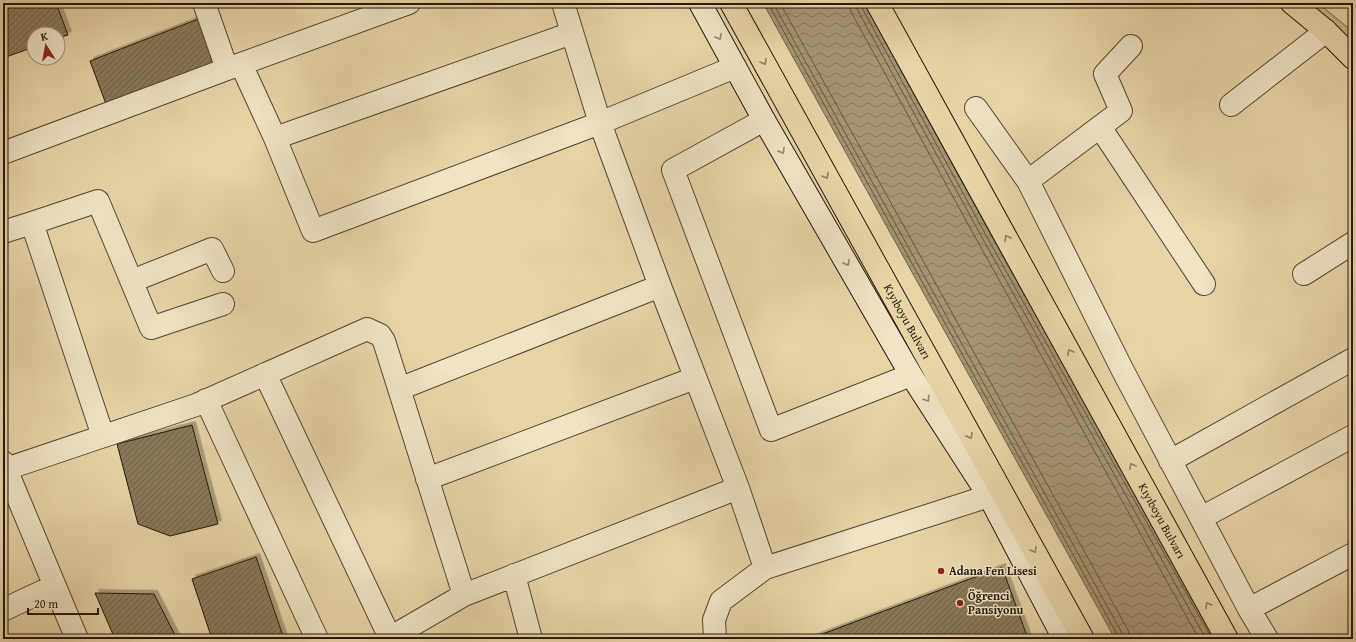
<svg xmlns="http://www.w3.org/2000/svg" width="1356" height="642" font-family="'Gentium Book Plus',serif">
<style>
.grass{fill:#c6b58d;stroke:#75664b}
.water{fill:url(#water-waves);stroke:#716248}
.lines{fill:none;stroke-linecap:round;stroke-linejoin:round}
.shore{stroke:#64563e;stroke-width:1}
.building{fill:url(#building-hatch);stroke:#241709;filter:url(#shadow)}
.minor-casing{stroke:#554631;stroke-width:24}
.secondary-casing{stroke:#241709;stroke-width:24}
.primary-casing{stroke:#241709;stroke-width:24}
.minor{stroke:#efe4c6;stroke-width:22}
.secondary{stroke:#efe4c6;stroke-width:22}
.primary{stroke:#e7d5a8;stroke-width:22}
.oneway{stroke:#948871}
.oneway2{stroke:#8f8060}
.poi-dot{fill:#8f2418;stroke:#efe4c6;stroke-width:1.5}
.labels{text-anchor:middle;stroke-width:3;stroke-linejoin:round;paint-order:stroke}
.street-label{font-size:12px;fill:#241709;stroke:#efe4c6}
.poi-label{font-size:12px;font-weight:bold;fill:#241709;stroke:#efe4c6;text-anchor:start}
</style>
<defs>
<pattern id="water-waves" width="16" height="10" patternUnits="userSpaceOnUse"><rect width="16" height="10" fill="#a59472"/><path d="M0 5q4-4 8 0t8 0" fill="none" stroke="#86785c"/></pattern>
<pattern id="building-hatch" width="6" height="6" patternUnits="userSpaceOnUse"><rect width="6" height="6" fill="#897a5c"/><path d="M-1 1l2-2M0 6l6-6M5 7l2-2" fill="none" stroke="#70634a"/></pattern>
<filter id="shadow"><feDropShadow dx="3.5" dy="-3.5" stdDeviation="0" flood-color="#0004"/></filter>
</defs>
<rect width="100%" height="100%" fill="#e7d5a8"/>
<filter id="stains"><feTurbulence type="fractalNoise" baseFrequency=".005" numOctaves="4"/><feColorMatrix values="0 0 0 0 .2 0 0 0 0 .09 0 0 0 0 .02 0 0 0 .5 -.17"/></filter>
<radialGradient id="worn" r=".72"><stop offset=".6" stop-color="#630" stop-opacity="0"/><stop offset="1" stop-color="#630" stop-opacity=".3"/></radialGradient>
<path class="grass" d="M1305,3H1318L1353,32V44Z"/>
<path class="water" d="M763,3H864L992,237L1216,639H1115Z"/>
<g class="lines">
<path class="shore" d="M768,3L1118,636L1119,639
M773,3L1122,633L1124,639
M780,3L1128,630L1130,639
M849,3L851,12L979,244L1199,639
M855,3L857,9L984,241L1206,639
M860,3L861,6L988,239L1212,639"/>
</g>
<path class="building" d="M3,3H56L68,35L58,38V34H34V47L3,58Z
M201,18L218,61L106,104L90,61Z
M192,425L218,524L170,536L138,524L117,444Z
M256,557L284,639H212L192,579Z
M1002,567L1028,639H809Z
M95,593L154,594L177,639H115Z"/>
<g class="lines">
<defs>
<path id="minor" d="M204,3L227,69
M563,3L600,123L660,286L738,488L765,568
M241,64L275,138L313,231L600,123L735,67
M1231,105L1326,31
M976,108L1028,181L1123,371L1249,609L1267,639
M764,120L673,170L771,430L911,375
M1100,127L1204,284
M275,138L572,33
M3,153L227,69L409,3
M1028,181L1121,111L1105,74L1131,46
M32,223L98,201L151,328L223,304
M3,232L32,223L103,436
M1304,274L1353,243
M132,281L212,249L223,271
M265,374L390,638
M399,389L660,286
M206,400L317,639
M1170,461L1353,359
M3,462L77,639
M3,470L196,405L367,329L380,335L384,341L464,595
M427,479L695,378
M1201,518L1353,436
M514,575L531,639
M1249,609L1353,554
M3,610L54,586
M388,639L464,595L738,488
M715,639L714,620L721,601L765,568L989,496"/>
<path id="secondary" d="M700,3L764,120L911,375L989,496L1064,639"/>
<g id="primary">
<path id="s1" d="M731,3L1083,639"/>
<path id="s2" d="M877,3L1227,639"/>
<path d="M1292,3L1326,31L1353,58"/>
</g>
</defs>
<use href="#minor" class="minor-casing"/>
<use href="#secondary" class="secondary-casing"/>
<use href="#primary" class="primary-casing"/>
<use href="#minor" class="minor"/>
<use href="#secondary" class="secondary"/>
<use href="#primary" class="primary"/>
</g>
<defs><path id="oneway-chevron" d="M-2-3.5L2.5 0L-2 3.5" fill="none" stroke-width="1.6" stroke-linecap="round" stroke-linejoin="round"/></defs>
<g class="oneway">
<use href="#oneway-chevron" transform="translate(719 37) rotate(61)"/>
<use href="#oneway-chevron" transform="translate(782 151) rotate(60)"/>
<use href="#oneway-chevron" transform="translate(847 263) rotate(60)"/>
<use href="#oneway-chevron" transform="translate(927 399) rotate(57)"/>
</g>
<g class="oneway2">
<use href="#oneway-chevron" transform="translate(764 62) rotate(61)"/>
<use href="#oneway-chevron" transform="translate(826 176) rotate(61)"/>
<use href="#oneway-chevron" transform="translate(1007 238) rotate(-119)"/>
<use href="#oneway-chevron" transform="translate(1070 352) rotate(-119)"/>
<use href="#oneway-chevron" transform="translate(970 436) rotate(61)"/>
<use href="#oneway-chevron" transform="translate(1132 466) rotate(-119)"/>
<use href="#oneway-chevron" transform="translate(1034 550) rotate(61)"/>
<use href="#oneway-chevron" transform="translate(1208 605) rotate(-119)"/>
</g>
<g class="poi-dot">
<circle cx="941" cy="571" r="4"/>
<circle cx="960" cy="603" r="4"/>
</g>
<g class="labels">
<g class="street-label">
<text dy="4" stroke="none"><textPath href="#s1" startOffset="364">Kıyıboyu Bulvarı</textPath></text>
<text dy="4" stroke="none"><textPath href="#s2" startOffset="591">Kıyıboyu Bulvarı</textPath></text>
</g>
<g class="poi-label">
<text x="949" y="575">Adana Fen Lisesi</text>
<text x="968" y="600">Öğrenci<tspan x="968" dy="14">Pansiyonu</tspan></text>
</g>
</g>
<rect width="1356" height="642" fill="none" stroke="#e7d5a8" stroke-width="16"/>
<rect x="4" y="4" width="1348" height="634" fill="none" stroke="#241709" stroke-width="2"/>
<rect x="8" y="8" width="1340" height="626" fill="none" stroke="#241709"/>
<g transform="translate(46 46) rotate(349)"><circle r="19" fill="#efe4c6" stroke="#9e927a"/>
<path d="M0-3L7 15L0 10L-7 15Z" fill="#8f2418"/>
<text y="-6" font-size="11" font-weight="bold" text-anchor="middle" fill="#241709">K</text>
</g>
<path d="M28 608v6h70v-6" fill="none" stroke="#241709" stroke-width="2"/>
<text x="34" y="608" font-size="12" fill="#241709" stroke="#efe4c6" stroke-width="3" paint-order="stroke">20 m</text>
<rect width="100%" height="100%" filter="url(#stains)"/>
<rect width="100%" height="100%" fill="url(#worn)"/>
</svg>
